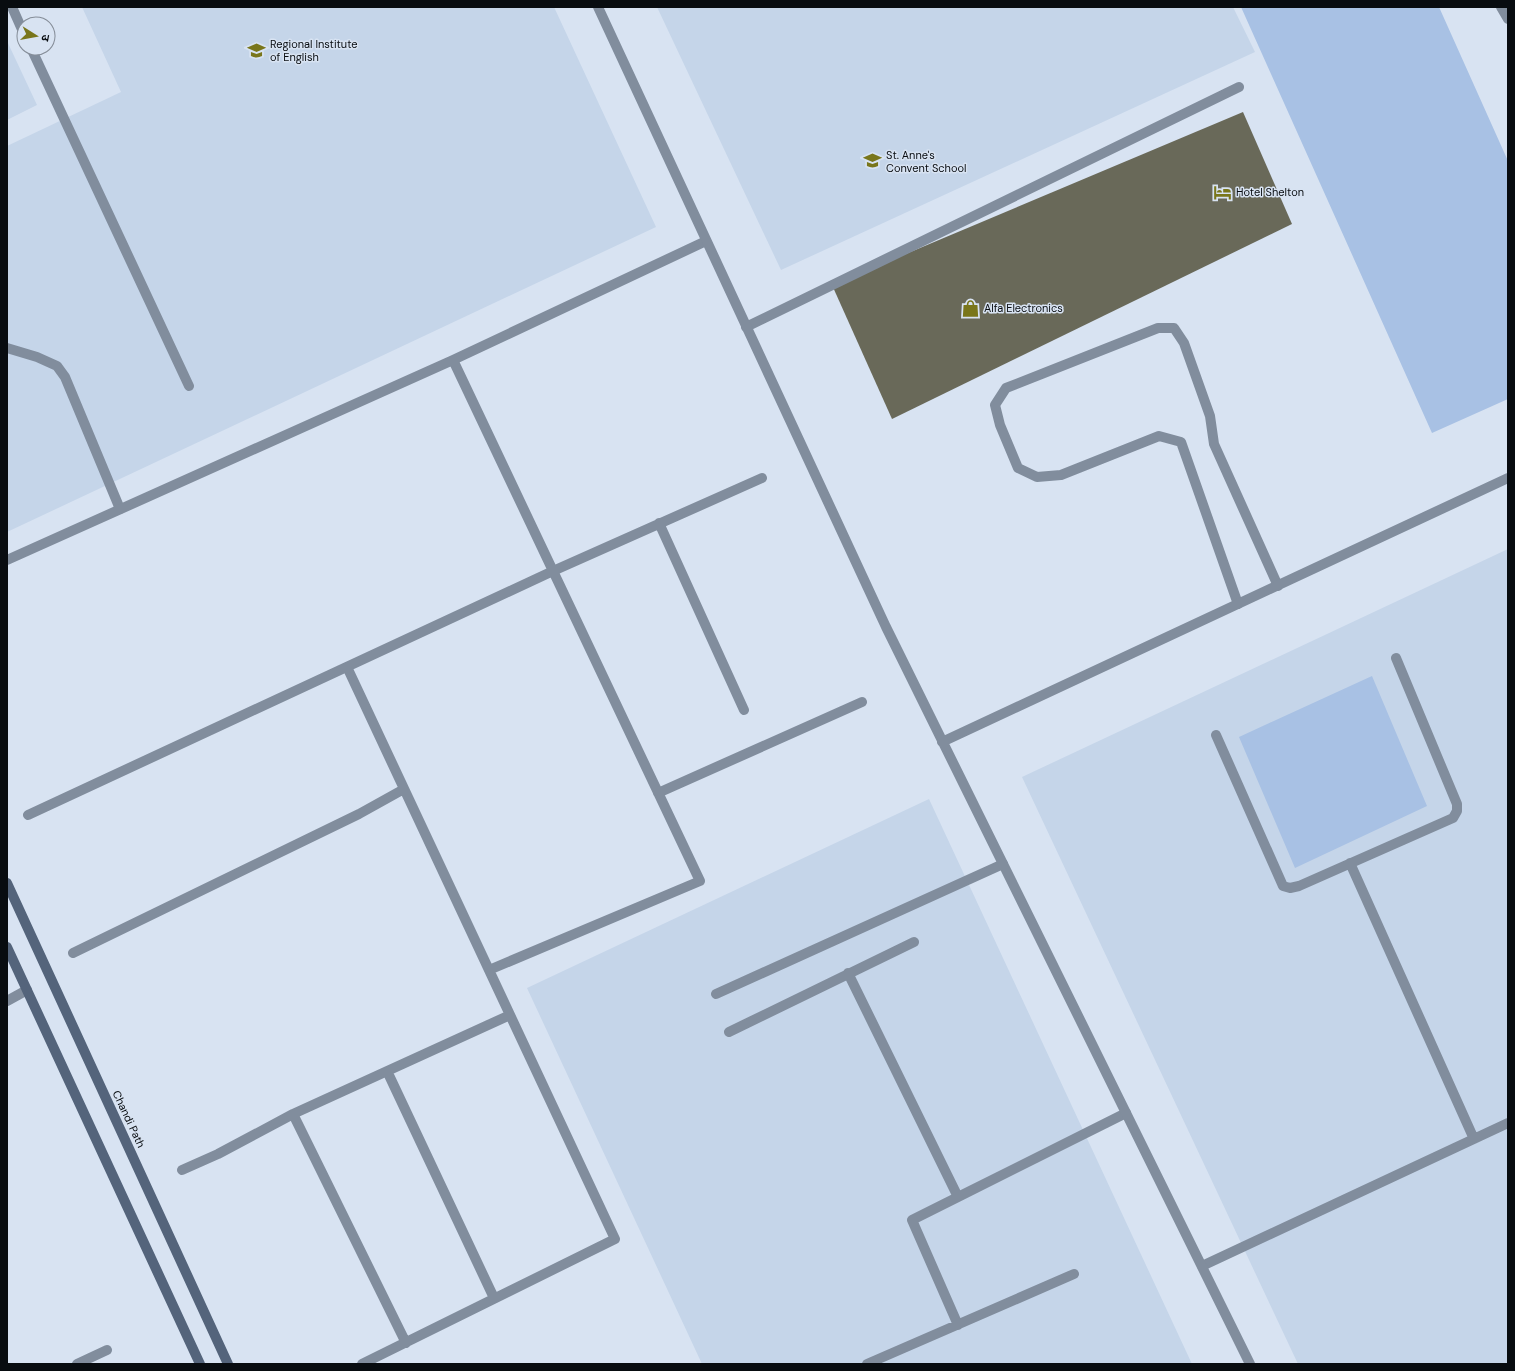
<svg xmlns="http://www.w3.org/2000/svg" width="1515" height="1371" font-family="'DM Sans','Noto Sans Devanagari',sans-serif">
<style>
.built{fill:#c5d5e9}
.green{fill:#a8c1e4}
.building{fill:#696959}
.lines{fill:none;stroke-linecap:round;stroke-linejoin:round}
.service{stroke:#818d9d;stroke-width:10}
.minor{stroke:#818d9d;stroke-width:10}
.tertiary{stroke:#818d9d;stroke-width:10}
.secondary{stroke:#54647b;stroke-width:10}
.labels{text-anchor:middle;stroke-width:3;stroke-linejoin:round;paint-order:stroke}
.poi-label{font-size:11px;fill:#080c10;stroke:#d8e3f2;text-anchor:start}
.street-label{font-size:11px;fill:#080c10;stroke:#d8e3f2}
</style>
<rect width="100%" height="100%" fill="#d8e3f2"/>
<path class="built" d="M82,7H554L656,227L7,532V146L121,92Z
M657,7H1233L1255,52L781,270Z
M7,41L37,105L7,120Z
M1508,549V1364H1298L1022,777Z
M929,799L1192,1364H702L527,988Z"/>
<path class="green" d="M1241,7H1439L1508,161V399L1432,433Z
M1372,676L1427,806L1295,868L1239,737Z"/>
<path class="building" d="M1243,112L1292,224L892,419L832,285Z"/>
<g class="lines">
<path class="service" d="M1501,7L1508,19
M746,327L1239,87
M7,348L37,357L57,366L65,377L120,509
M1238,604L1181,442L1159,436L1061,475L1037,477L1018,468L1000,425L995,405L1006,388L1158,328H1174L1184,343L1210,416L1214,444L1278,586"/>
<path class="minor" d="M12,7L24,34
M31,48L189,386
M453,360L700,881L489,970
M659,523L744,710
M7,560L453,360L706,241
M347,667L615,1239L362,1364
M1216,735L1283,886L1290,888L1299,886L1453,818L1457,811V804L1396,658
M658,793L862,702
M28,815L553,571L762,478
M1350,863L1474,1139
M73,953L359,814L404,789
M848,973L958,1197L1126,1113
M716,994L1003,864
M7,1001L27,990
M729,1032L914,942
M387,1071L494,1298
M293,1114L406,1343
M182,1170L218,1154L293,1114L510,1015
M1202,1266L1508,1123
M958,1325L912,1220L958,1197
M77,1364L107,1350
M867,1364L1074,1274"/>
<path class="tertiary" d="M598,7L886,627L1250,1364
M942,742L1508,478"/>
<path class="secondary" d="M7,883L228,1364
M7,947L200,1364"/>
</g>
<defs>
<symbol id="university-bare" viewBox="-9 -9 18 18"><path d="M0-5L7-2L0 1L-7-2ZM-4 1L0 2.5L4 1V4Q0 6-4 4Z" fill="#79761b" stroke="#d8e3f2" stroke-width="2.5" paint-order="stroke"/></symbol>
<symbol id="school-bare" viewBox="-9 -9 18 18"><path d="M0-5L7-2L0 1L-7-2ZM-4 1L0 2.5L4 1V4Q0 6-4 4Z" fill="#79761b" stroke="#d8e3f2" stroke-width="2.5" paint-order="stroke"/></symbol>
<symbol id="hotel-bare" viewBox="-9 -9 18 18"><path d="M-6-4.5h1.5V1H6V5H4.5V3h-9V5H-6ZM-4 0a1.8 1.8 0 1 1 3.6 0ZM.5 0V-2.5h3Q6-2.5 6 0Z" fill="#79761b" stroke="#d8e3f2" stroke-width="2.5" paint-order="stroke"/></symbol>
<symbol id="shop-bare" viewBox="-9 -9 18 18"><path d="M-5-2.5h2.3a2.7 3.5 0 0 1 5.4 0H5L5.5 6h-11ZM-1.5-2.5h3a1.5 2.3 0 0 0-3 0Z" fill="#79761b" stroke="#d8e3f2" stroke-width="2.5" paint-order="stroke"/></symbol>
</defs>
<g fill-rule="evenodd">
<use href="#university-bare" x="244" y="38" width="25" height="25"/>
<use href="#school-bare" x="860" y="148" width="25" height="25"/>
<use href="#hotel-bare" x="1210" y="180" width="25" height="25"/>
<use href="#shop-bare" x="958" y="296" width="25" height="25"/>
</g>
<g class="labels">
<g class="poi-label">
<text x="270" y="48">Regional Institute<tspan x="270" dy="13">of English</tspan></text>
<text x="886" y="159">St. Anne's<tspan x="886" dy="13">Convent School</tspan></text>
<text x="1236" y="196">Hotel Shelton</text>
<text x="984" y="312">Alfa Electronics</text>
</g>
<g class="street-label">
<text transform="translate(129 1119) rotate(65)" y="4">Chandi Path</text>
</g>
</g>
<rect width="1515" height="1371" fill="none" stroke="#080c10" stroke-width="16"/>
<g transform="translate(36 36) rotate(101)"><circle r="19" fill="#d8e3f2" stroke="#858d98"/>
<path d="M0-3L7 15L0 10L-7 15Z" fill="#79761b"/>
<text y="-6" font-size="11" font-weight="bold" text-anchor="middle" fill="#080c10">उ</text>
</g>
</svg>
